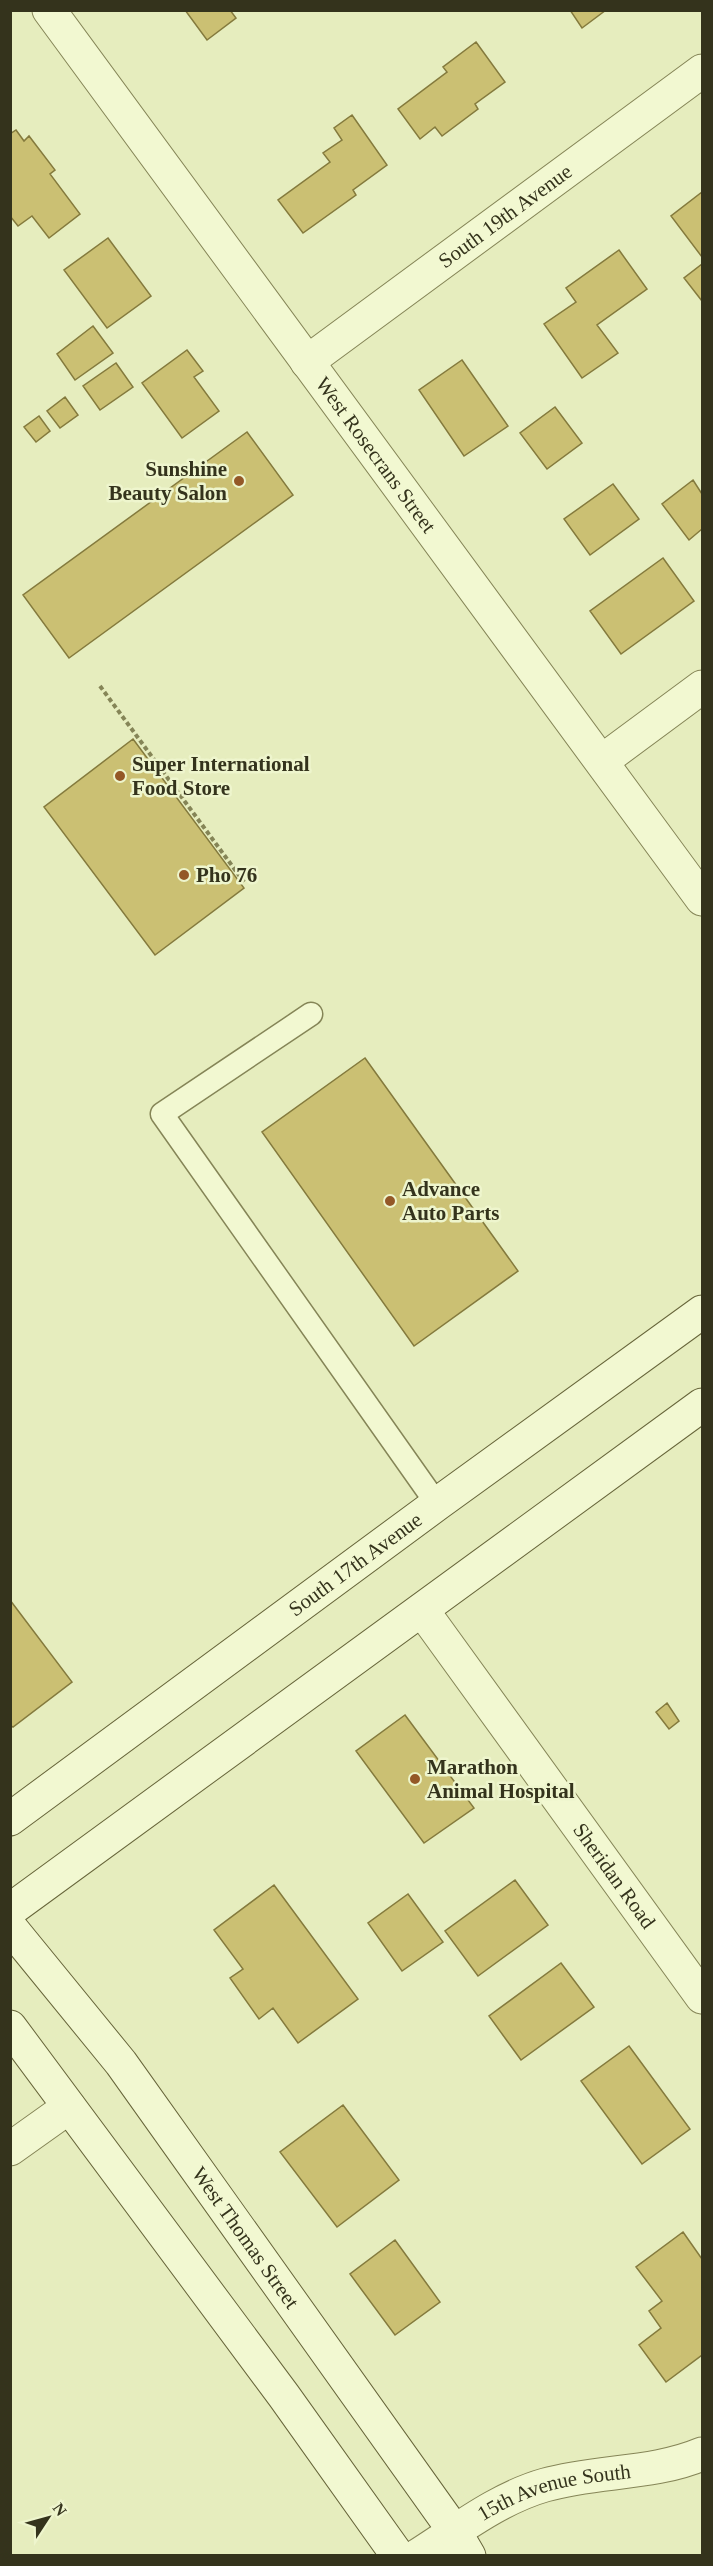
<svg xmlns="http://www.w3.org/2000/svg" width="713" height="2566" font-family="'Times New Roman',serif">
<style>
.building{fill:#cbc073;stroke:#847a3d;stroke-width:1.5}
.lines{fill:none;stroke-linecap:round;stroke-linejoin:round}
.service-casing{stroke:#858557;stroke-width:25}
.minor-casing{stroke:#858557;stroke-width:35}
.secondary-casing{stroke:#67653a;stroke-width:35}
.path{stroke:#858557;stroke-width:4;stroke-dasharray:4.5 3;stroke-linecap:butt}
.service{stroke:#f2f8d1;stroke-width:22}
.minor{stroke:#f2f8d1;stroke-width:33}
.secondary{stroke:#f2f8d1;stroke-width:33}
.poi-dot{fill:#945827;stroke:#eef5cd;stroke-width:2}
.labels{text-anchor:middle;stroke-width:5;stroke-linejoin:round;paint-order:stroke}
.street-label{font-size:21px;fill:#34331c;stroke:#eef5cd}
.poi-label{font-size:21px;font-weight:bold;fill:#34331c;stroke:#eef5cd;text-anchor:start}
</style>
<rect width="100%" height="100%" fill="#e6edbe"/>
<path class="building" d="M185,10H230L236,18L207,40Z
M570,10H606L582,28Z
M476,42L505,82L475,104L478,109L442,136L435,127L420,139L398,109L447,72L443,67Z
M352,115L387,165L353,190L356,195L303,233L278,200L330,162L323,153L342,140L334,128Z
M16,130L24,141L29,136L55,170L50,174L80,214L49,238L32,216L18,226L10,216V134Z
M702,192V257L671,216Z
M108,238L151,296L107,328L64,270Z
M619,250L647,289L597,325L618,353L582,378L544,324L576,302L566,288Z
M702,264V301L684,278Z
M93,326L113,353L75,380L57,354Z
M187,350L203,371L194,377L219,411L182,438L142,383Z
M462,360L508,426L464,456L419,390Z
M116,363L133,387L100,410L83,386Z
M65,397L78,415L60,428L47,411Z
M555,407L582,443L547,469L520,433Z
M39,416L50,431L36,442L24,427Z
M247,432L293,495L69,658L23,595Z
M693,480L702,494V529L689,540L662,504Z
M613,484L639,519L590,555L564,519Z
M663,558L694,601L621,654L590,611Z
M133,739L244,888L155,955L44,807Z
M365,1058L518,1271L414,1346L262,1132Z
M10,1600L72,1682L13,1727L10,1725Z
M667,1703L679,1721L669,1729L656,1712Z
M405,1715L474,1808L424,1843L356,1751Z
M515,1880L548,1925L478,1976L445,1931Z
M274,1885L358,1999L298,2043L273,2008L259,2019L230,1978L243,1969L214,1930Z
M408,1894L443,1942L402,1971L368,1923Z
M561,1963L594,2007L521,2060L489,2016Z
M629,2046L690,2129L642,2164L581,2081Z
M343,2105L399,2180L337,2227L280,2152Z
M683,2232L702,2259V2355L666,2382L639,2345L661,2328L649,2311L662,2301L636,2267Z
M395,2240L440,2302L395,2335L350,2274Z"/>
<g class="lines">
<defs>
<path id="service" d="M311,1014L162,1114L437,1504"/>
<g id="minor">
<path id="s1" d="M49,10L702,899"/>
<path id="s2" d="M307,362L702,71"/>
<path d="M602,761L702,687"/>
<path id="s3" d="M422,1610L702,1997"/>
<path d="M10,2149L69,2107"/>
<path id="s4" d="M417,2556C458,2530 499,2498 545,2485C597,2470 652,2475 702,2454"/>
</g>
<g id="secondary">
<path id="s5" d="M10,1819L437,1504L702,1312"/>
<path d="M10,1910L702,1405"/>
<path id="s6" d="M10,1927L121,2063L455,2532L469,2556"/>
<path d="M10,2027L284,2396L398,2556"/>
</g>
</defs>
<use href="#service" class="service-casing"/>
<use href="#minor" class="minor-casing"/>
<use href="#secondary" class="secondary-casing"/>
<path class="path" d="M100,686L244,882"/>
<use href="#service" class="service"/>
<use href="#minor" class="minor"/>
<use href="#secondary" class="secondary"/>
</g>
<g class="poi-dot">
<circle cx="239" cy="481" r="6"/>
<circle cx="120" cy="776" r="6"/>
<circle cx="184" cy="875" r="6"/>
<circle cx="390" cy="1201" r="6"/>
<circle cx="415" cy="1779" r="6"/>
</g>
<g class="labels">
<g class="street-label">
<text dy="7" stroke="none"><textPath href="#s2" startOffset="246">South 19th Avenue</textPath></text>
<text dy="7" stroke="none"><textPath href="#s1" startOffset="552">West Rosecrans Street</textPath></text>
<text dy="7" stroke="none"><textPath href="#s5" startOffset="429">South 17th Avenue</textPath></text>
<text dy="7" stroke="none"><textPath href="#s3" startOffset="328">Sheridan Road</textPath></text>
<text dy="7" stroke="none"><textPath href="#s6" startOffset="390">West Thomas Street</textPath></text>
<text dy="7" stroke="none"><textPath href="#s4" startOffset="154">15th Avenue South</textPath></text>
</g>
<g class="poi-label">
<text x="227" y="476" text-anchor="end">Sunshine<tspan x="227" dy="24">Beauty Salon</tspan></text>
<text x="132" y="771">Super International<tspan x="132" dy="24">Food Store</tspan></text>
<text x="196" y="882">Pho 76</text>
<text x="402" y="1196">Advance<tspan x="402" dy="24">Auto Parts</tspan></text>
<text x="427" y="1774">Marathon<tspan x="427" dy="24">Animal Hospital</tspan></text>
</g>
</g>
<rect width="713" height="2566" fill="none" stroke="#34331c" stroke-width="24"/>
<g transform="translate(48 2518) rotate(54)" stroke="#eef5cd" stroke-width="4.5" paint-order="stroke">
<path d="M0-4.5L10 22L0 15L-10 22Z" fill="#34331c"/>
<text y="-9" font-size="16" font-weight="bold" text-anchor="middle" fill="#34331c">N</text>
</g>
</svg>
